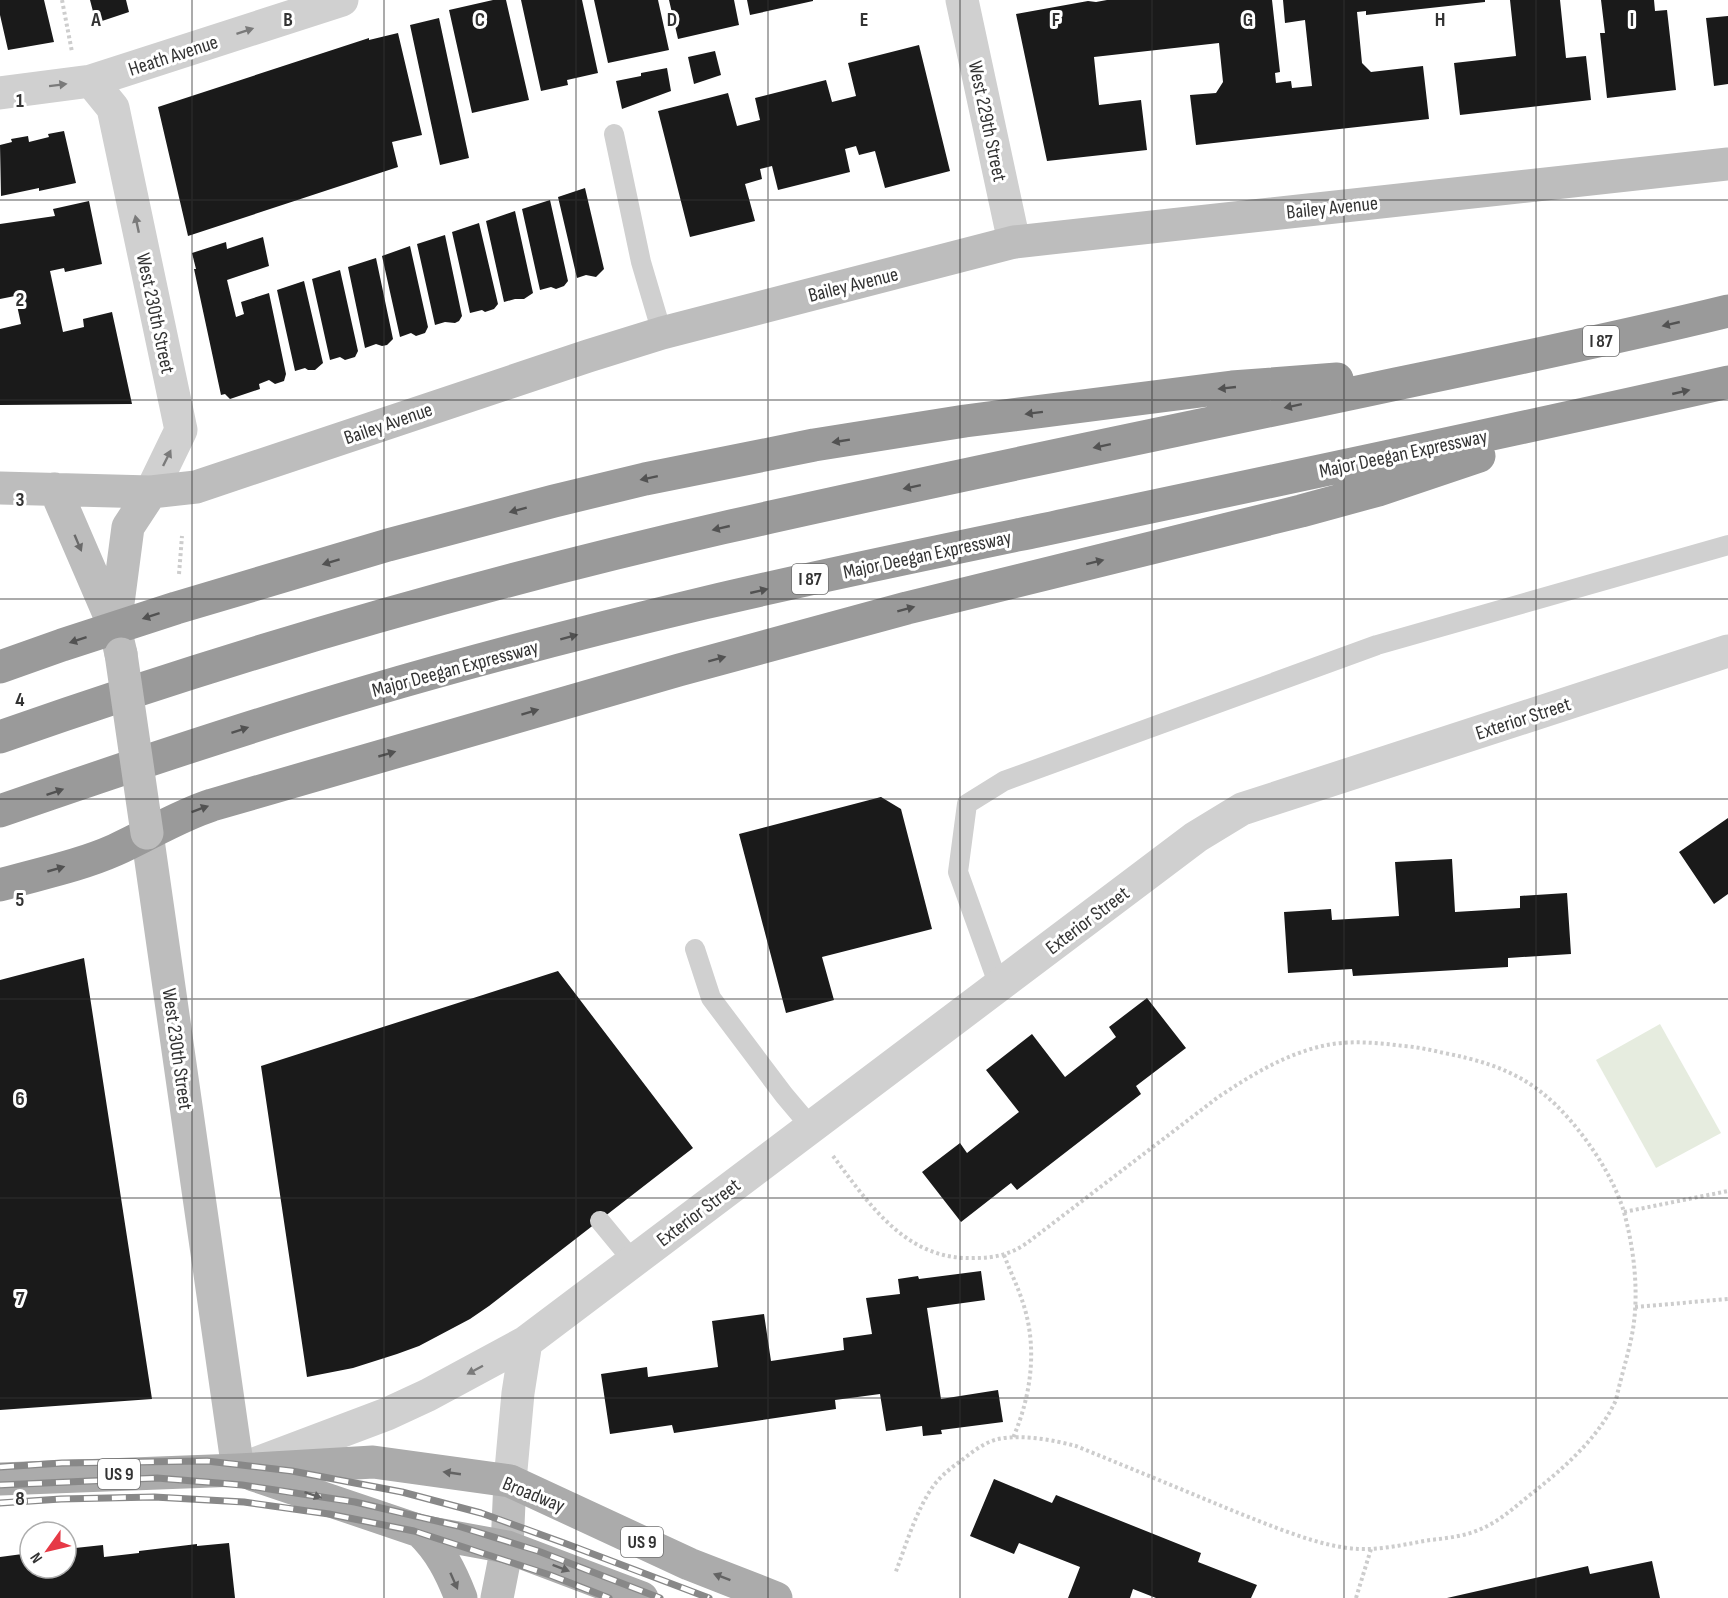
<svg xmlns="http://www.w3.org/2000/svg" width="1728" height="1598" font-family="'Sofia Sans Condensed',sans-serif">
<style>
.green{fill:#e6ecdf}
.building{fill:#1a1a1a}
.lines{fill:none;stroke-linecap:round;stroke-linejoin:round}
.path{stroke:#cdcdcd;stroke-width:4;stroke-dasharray:3 3;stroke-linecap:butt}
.lane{stroke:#d0d0d0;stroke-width:20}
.street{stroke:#d0d0d0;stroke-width:33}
.secondary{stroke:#bdbdbd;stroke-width:33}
.primary{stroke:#ababab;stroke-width:33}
.highway{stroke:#9a9a9a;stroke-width:33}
.rail-casing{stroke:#888;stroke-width:7}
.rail{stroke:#fff;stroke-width:4.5;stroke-dasharray:14;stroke-linecap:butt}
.secondary-bridge{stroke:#bdbdbd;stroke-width:33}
.oneway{fill:#7a7a7a}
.oneway2{fill:#525252}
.oneway3{fill:#6a6a6a}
.oneway4{fill:#636363}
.grid{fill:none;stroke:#333;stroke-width:1.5;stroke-opacity:0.55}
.labels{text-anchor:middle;stroke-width:6;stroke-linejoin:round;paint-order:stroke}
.shield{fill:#fff;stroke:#707070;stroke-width:1.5}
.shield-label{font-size:18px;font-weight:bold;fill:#333}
.street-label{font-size:20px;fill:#333;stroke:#fff}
.grid-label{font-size:20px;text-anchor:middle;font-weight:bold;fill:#333;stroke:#fff;stroke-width:6;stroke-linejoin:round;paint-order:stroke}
</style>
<rect width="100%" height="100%" fill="#fff"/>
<path class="green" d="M1660,1024L1721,1133L1656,1168L1596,1060Z"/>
<path class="building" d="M0,0H44L54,42L8,50L0,15Z
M90,0H126L129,12L96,23Z
M493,0H506L529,100L472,113L449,10Z
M521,0H582L598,73L567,80L568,85L541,91Z
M594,0H658L669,50L608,63Z
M669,0H734L739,25L678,39Z
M747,0H813V1L750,15Z
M1107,0H1272L1280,72L1275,73L1276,83L1291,81L1292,88L1312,86L1305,20L1285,23L1283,0H1485V2L1366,15V11L1357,12L1362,63L1371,72L1423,66L1429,119L1196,145L1190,95L1216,93L1223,82L1219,43L1094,57L1099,105L1141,100L1147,150L1047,161L1016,14L1088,1L1096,2Z
M1510,0H1560L1566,58L1586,56L1591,100L1460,115L1454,63L1516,56Z
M1601,0H1654L1655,11L1667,10L1676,90L1607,98L1600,33H1605Z
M1728,16V84L1714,86L1706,18Z
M439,18L469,158L440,165L410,25Z
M398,33L422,135L392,142L398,167L188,236L158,107L369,38V40Z
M919,45L950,171L885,188L875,151L859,155L856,146L845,149L850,172L778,190L772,166L760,169L762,179L745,184L755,221L690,237L658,111L728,93L737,126L760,120L755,98L826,80L832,102L856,96L848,63Z
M715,51L721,75L694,84L688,57Z
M667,68L671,91L622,109L616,81L641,76V73Z
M64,131L76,183L39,191V188L1,196L0,145L12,142L11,139L28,136L29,142L49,137L48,134Z
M585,188L604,269L596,277L586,275L577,278L558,197Z
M550,200L568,281L564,286L556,289L551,287L540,290L522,209Z
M89,201L102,264L65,272L64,268L50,271L63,332L84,327L83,319L112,312L132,404L0,405V329L21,324L15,296L0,299V224L55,216L53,209Z
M515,211L533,293L524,299H515L504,302L486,221Z
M479,223L498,304L494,309L485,312L482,310L470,313L452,232Z
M445,235L462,316L459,321L455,323L445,322L435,325L417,244Z
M263,237L269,266L227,280L236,317L244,314L241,302L269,293L286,374L284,381L275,384L269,380L259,384L260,389L230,399L225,394L221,395L194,269H196L192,253L226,242L227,249Z
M410,246L428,327L425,333L416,336L411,333L400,337L382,256Z
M376,258L393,339L387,345L382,346L376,344L365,348L348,267Z
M340,270L358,351L355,357L345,360L340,357L330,360L312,279Z
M304,281L323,363L315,370H308L305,368L295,371L277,290Z
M881,797L901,809L932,929L822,957L834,1000L786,1013L739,834Z
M1728,818V894L1714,904L1679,852Z
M1452,859L1455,912L1520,908V896L1567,893L1571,954L1508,958V967L1353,976L1352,969L1288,973L1284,912L1331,909L1332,920L1399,916L1395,862Z
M84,958L152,1399L0,1410V980Z
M558,971L693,1148L489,1306L470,1319L419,1346L397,1354L353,1368L307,1377L261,1066Z
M1147,998L1186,1048L1136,1086L1141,1094L1017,1190L1011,1183L961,1222L922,1172L960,1143L967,1153L1019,1112L986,1070L1032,1034L1065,1077L1116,1037L1109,1027Z
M981,1271L985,1300L927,1308L941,1399L998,1390L1003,1422L941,1430L942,1434L923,1436L922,1426L886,1431L880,1394L835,1400L836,1409L674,1433L672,1425L610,1434L601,1374L647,1367L648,1377L718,1367L712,1321L764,1314L771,1361L844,1350L843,1338L872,1334L866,1298L900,1294L898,1279L918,1276L919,1279Z
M994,1479L1052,1503L1056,1495L1201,1553L1198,1562L1257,1585L1251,1598H1156L1133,1589L1130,1598H1068L1080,1567L1019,1543L1014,1554L970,1536Z
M229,1543L235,1598H0V1557L30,1553V1568H66V1549L103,1545L104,1557L139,1553V1551L197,1544V1546Z
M1652,1561L1660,1598H1447L1588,1566L1590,1574Z"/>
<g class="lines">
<path class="path" d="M62,0L72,52
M179,574L182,536
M833,1156C870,1205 906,1261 975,1258C995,1258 1011,1254 1027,1243L1217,1098C1251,1075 1287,1053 1327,1045C1352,1040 1379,1043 1404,1046C1418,1047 1431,1050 1444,1053C1511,1066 1545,1085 1586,1140C1602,1162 1616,1186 1624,1212C1634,1249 1639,1291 1633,1329C1629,1353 1621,1376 1616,1400C1599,1437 1566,1466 1535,1491C1519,1503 1502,1520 1483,1528C1467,1536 1448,1538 1430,1540C1406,1544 1383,1550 1358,1549C1320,1547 1272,1526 1236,1512C1183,1490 1130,1468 1076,1446C1053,1440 1022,1434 998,1439C985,1442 972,1452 962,1460C952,1467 942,1475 934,1485C916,1510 906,1545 895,1574
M1624,1212L1728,1191
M1004,1255C1010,1271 1018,1287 1023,1303C1038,1348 1031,1396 1013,1438
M1635,1307L1728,1299
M1356,1598L1371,1549"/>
<path class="lane" d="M614,134L641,262L662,333
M695,949L711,998L784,1095L811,1127
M999,986L958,872L967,804L1004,781L1377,645L1728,545
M600,1221L633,1261"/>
<path class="street" d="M962,0L1014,242
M91,81L113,108L181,430L151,492
M0,93L91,81L342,0
M249,1466L387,1414L428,1395L526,1342L1196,837L1242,809L1728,651
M510,1481L518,1393L526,1342"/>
<path class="secondary" d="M0,488L151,492L196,487L588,356L662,333L1014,242L1728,164
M55,489L115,628L121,654
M115,626L128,527L151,492
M147,833L238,1470
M497,1598L507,1547L510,1481"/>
<path class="primary" d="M254,1475L420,1531L507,1547L642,1598
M0,1479L238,1470L373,1462L510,1481L689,1564L776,1598
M420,1531C440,1550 451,1572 461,1598"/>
<path class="highway" d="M0,667L62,645L176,608L388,545L554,501L645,479L814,445L965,421L1232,387L1337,379
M0,737C236,654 478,584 722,528C946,477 1171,432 1396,384C1507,361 1618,338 1728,311
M0,811C121,769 243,728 366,692C478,659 591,630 704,603C814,577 926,554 1037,531C1267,482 1498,434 1728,382
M0,885C38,874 79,866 115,850C148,835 178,816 212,805L679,670L907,608L1301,511L1378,490L1479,456"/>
<defs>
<path id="rail" d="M0,1467L62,1463L207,1461L292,1471L402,1492L481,1513L564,1543L709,1598
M0,1485L157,1478L242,1485L355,1502L458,1526L538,1551L660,1598
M0,1503L61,1499L154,1497L244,1502L329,1514L414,1531L550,1575L609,1598"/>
</defs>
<use href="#rail" class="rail-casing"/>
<use href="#rail" class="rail"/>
<path class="secondary-bridge" d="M121,654L147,833"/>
</g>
<defs><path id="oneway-solid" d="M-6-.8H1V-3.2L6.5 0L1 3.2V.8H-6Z" transform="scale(1.5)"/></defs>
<g class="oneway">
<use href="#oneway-solid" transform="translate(245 31) rotate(-18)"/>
<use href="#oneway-solid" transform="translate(58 85) rotate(-7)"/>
<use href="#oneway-solid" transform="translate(137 224) rotate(-102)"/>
<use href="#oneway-solid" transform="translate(167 458) rotate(-64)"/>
<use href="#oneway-solid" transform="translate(475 1370) rotate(152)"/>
</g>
<g class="oneway2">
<use href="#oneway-solid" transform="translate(1671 324) rotate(167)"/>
<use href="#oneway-solid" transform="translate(1227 388) rotate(174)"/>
<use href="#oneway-solid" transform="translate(1681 392) rotate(-13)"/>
<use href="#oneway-solid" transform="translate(1293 406) rotate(168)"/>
<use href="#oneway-solid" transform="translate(1034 413) rotate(173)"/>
<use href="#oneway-solid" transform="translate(841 441) rotate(171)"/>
<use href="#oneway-solid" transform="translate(1102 446) rotate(168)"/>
<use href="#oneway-solid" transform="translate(649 478) rotate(168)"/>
<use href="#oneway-solid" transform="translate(912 487) rotate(168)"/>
<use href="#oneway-solid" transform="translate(518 510) rotate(165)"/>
<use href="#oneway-solid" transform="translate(721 528) rotate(167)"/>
<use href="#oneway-solid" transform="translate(331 562) rotate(163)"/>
<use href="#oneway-solid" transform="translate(1095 562) rotate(-14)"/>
<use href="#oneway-solid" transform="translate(759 591) rotate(-13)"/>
<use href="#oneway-solid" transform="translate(906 609) rotate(-15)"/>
<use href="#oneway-solid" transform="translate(151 616) rotate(162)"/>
<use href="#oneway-solid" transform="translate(569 637) rotate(-15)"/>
<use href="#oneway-solid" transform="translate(78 640) rotate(162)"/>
<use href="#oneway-solid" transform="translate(717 659) rotate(-15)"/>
<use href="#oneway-solid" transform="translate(530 712) rotate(-17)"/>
<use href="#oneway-solid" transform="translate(240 730) rotate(-18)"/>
<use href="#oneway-solid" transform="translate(387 754) rotate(-16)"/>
<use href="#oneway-solid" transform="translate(55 792) rotate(-19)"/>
<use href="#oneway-solid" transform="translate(200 809) rotate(-20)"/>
<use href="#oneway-solid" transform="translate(56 869) rotate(-16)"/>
</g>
<use class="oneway3" href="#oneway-solid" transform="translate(78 543) rotate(67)"/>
<g class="oneway4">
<use href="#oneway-solid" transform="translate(452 1473) rotate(-172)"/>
<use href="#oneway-solid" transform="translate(313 1495) rotate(19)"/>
<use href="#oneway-solid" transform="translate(561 1568) rotate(21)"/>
<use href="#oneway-solid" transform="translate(722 1577) rotate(-159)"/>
<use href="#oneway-solid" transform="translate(454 1581) rotate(66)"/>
</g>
<path class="grid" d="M192,0V1598M384,0V1598M576,0V1598M768,0V1598M960,0V1598M1152,0V1598M1344,0V1598M1536,0V1598M0,200H1728M0,400H1728M0,599H1728M0,799H1728M0,999H1728M0,1198H1728M0,1398H1728"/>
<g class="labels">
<g class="shield">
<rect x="1583" y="326" width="36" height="30" rx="4.5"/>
<rect x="792" y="564" width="36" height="30" rx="4.5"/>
<rect x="98" y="1459" width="42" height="30" rx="4.5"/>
<rect x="621" y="1527" width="42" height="30" rx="4.5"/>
</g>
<g class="shield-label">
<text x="1601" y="347">I 87</text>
<text x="810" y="585">I 87</text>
<text x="119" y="1480">US 9</text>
<text x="642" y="1548">US 9</text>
</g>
<g class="street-label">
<text transform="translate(173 55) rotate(-18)" y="7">Heath Avenue</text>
<text transform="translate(988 121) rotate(78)" y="7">West 229th Street</text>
<text transform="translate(1332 207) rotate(-6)" y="7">Bailey Avenue</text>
<text transform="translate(853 284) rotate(-14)" y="7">Bailey Avenue</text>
<text transform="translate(156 313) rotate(78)" y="7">West 230th Street</text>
<text transform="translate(388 423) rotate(-19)" y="7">Bailey Avenue</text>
<text transform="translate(1403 453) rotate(-12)" y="7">Major Deegan Expressway</text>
<text transform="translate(927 554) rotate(-12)" y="7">Major Deegan Expressway</text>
<text transform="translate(455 668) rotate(-15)" y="7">Major Deegan Expressway</text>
<text transform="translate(1523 718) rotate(-18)" y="7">Exterior Street</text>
<text transform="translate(1087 920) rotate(-37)" y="7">Exterior Street</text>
<text transform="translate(178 1049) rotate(82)" y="7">West 230th Street</text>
<text transform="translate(698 1212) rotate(-37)" y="7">Exterior Street</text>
<text transform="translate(534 1494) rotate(22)" y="7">Broadway</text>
</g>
</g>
<g class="grid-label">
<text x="96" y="26">A</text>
<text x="288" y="26">B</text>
<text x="480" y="26">C</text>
<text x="672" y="26">D</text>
<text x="864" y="26">E</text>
<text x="1056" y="26">F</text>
<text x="1248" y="26">G</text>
<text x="1440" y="26">H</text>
<text x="1632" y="26">I</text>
<text x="20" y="107">1</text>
<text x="20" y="306">2</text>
<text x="20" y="506">3</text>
<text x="20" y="706">4</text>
<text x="20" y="906">5</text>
<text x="20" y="1105">6</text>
<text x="20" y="1305">7</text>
<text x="20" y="1505">8</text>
</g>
<g transform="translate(48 1550) rotate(236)"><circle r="28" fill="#ffffff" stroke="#adadad" stroke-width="1.5"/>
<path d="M0-4.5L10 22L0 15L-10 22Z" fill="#e63946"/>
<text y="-9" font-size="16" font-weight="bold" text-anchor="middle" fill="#333333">N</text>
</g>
</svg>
